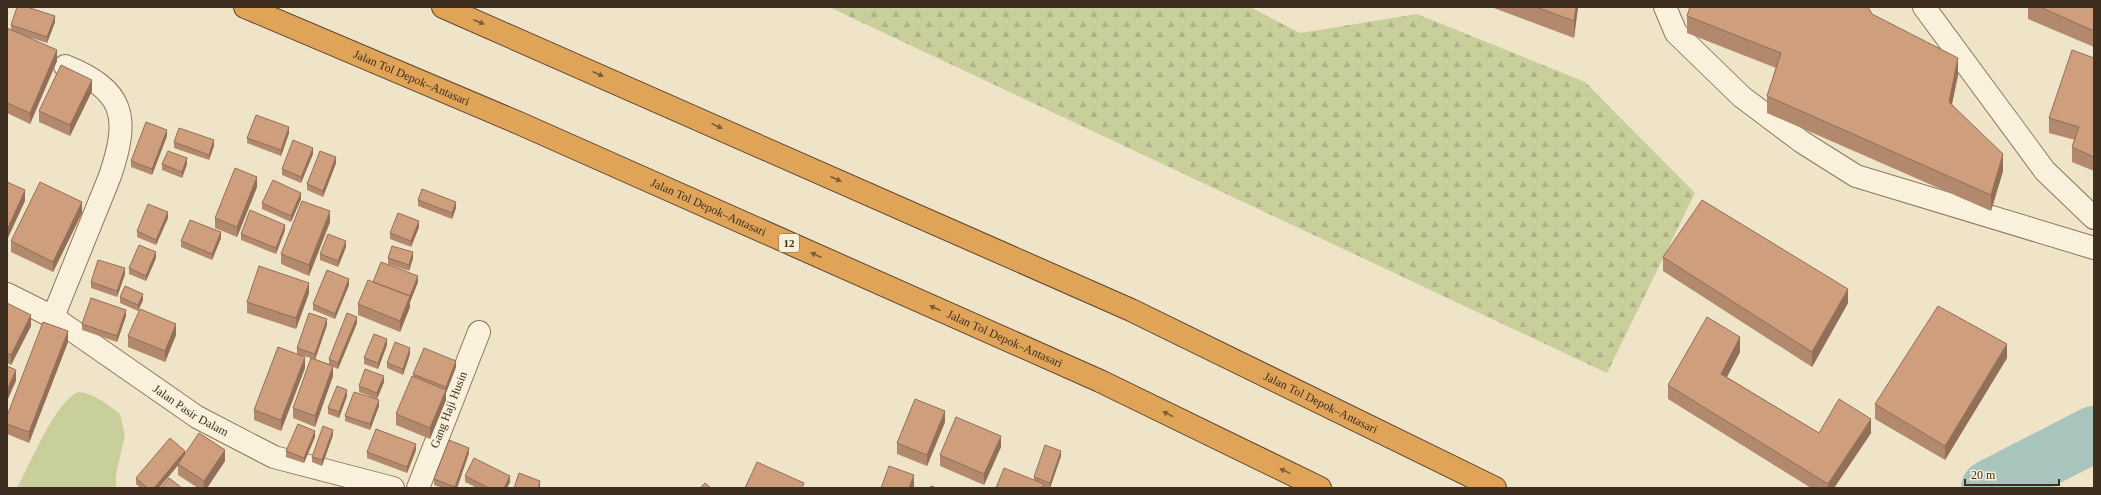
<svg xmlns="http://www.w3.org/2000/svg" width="2101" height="495" font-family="'Times New Roman',serif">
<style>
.grass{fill:#c9cf9b}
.forest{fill:url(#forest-firs)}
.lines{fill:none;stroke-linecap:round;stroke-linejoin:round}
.river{stroke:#a9c4bc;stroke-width:56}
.minor-casing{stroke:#8d765c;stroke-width:24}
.highway-casing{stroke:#5b4430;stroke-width:24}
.minor{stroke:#faf1dc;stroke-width:22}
.highway{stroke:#e0a458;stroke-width:22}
.wall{fill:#b2896c}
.shaded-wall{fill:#916f58}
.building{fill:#cf9f7d;stroke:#916f58}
.oneway{fill:#7e5d36}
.labels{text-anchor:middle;stroke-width:4;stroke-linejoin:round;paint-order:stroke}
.shield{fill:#f7eed8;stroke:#756857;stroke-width:1}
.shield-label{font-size:11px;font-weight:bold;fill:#3d2e20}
.street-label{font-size:12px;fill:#3d2e20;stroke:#f7eed8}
</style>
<defs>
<pattern id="forest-firs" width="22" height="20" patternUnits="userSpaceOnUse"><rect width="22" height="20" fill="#c9cf9b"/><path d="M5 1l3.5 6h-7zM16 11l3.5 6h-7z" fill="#aeb285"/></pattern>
</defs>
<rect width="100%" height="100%" fill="#f0e4c8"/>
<path class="grass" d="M78,392C94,393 108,405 120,414L125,435L116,475V488H17C31,463 54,403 78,392Z"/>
<path class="forest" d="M829,7H1250L1300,33L1417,14L1585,82L1695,193L1607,373Z"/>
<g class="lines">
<path class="river" d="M1989,488L2094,434"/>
<defs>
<g id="minor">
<path d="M1665,7L1676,33L1742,97L1802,142L1856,176L2094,248"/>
<path d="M1924,7L2045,171L2094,218"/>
<path id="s1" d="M7,294L53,317L197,417L274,457L393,488"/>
<path d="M53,317L110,176C130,117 125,90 65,66"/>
<path id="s2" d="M418,488L479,332"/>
</g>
<g id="highway">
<path id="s3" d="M245,7L521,124L1100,381L1320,488"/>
<path id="s4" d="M443,7L1131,310L1495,488"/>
</g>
</defs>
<use href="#minor" class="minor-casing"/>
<use href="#highway" class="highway-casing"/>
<use href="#minor" class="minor"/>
<use href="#highway" class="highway"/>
</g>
<path class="wall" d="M1491,7H1578L1574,38Z
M2028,7H2094V47L2028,19Z
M1872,14L1958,75L1952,104L2003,171L1991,211L1767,113V96L1776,68L1687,33V16Z
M55,22L47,43L25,36L57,61L30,124L7,113V28L11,30V25Z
M2094,58V171L2072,162V147L2075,140L2049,133V118Z
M92,91L70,136L39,122V111Z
M289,133L281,156L247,143V138Z
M167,136L152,175L131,167V161Z
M174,142L214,146L209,160L174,148Z
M313,154L301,183L282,175V169Z
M336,163L323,197L307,190V184Z
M162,164H187L182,178L162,170Z
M257,187L237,237L215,228V218Z
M301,199L291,222L262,209V203Z
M418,200L456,208L452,219L418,206Z
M82,213L53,272L11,252V241Z
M168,218L156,245L137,237V231Z
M330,222L309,276L281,264V254Z
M419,227L411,247L390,239V233Z
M285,230L276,254L241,240V234Z
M221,238L212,260L181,247V241Z
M346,247L338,267L320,260V254Z
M1663,257L1848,303L1812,367L1663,271Z
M156,258L146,281L129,274V268Z
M388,258H413L409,271L388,264Z
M125,274L117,297L91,288V282Z
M373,282H418L410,302V307L400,332L358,315V304Z
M349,285L335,319L313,310V304Z
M309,293L296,329L247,313V302Z
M120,297L143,300L138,311L120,303Z
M7,303L31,326L11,365L7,363Z
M126,316L117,342L82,330V324Z
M357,323L338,369L333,367V376L315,427L293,418V408L311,358L297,354V348L327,325L315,359L329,364V359Z
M176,335L165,362L128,347V336Z
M68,342L29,443L7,434V416Z
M387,345L378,369L364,364V358Z
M1740,352L1727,377L1819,433H1871L1834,488H1811L1668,399V385Z
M410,354L403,375L387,368V363Z
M2007,358L1945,460L1875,419V404Z
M456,367L446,393V400L430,439L396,425V414L413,377V374Z
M305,368L281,431L254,420V410Z
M384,382L377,399L359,392V386Z
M347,396L339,418L328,414V408Z
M379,406L370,430L345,421V416Z
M945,422L927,466L897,454V443Z
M333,435L322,466L312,462V457Z
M315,437L304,463L286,457V451Z
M1001,447L984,485L940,466V455Z
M416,450L407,473L367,458V452Z
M469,453L457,488H443L434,485V479Z
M185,454L225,461L207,488H198L178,475V465L159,488H140L136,484V478Z
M1061,456L1050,488H1047L1044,487V488L1034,480V477Z
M465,476L510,482L507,488H477L465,482Z"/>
<path class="shaded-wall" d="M1576,7H1578L1574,38V21Z
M55,16V22L47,43V37Z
M57,50V61L30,124V113Z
M1958,58V75L1949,118V102Z
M92,80V91L70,136V125Z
M289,127V133L281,156V150Z
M167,130V136L152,175V169Z
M214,140V146L209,160V155Z
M313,148V154L301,183V177Z
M2003,154V171L1991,211V195Z
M336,157V163L323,197V191Z
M187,158V164L182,178V172Z
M257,177V187L237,237V227Z
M25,190V201L7,240V230Z
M301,193V199L291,222V216Z
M82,202V213L53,272V262Z
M456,202V208L452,219V213Z
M330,211V222L309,276V265Z
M168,212V218L156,245V240Z
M419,221V227L411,247V241Z
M285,225V230L276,254V248Z
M221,232V238L212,260V254Z
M346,241V247L338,267V261Z
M156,252V258L146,281V276Z
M413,252V258L409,271V265Z
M125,268V274L117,297V291Z
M418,276V282L410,302V296Z
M349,279V285L335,319V314Z
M309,283V293L296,329V318Z
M1848,289V303L1812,367V352Z
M143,294V300L138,311V305Z
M410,296V307L400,332V321Z
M126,310V316L117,342V336Z
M31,315V326L11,365V355Z
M357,317V323L338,369V363Z
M327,319V325L315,360V354Z
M176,324V335L165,362V351Z
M68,331V342L29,443V432Z
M1740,337V352L1721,388V374Z
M387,339V345L378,369V363Z
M2007,344V358L1945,460V446Z
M410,348V354L403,375V369Z
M305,357V368L281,431V420Z
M456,361V367L446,393V387Z
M333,366V376L315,427V416Z
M16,370V381L7,401V390Z
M384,376V382L377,399V393Z
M347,390V396L339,418V412Z
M446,390V400L430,439V428Z
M379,400V406L370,430V424Z
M945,411V422L927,466V455Z
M1871,419V433L1834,488H1828V484Z
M333,430V435L322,466V460Z
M315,431V437L304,463V458Z
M1001,436V447L984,485V474Z
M416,444V450L407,473V467Z
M469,448V453L457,488H455Z
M225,450V461L207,488H204V481Z
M185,451V457L159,488H154Z
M1061,451V456L1050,488V483Z
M914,475V488H909Z
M510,476V482L507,488H504Z
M540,481V488H538Z"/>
<path class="building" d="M17,7H27L55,16L47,37L11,25Z
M1536,7H1576L1574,21Z
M1690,7H1868L1872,14L1958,58L1949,102L2003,154L1991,195L1767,96L1781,53L1687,16Z
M2040,7H2094V31Z
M7,28L57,50L30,113L7,103Z
M2072,50L2094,58V157L2072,147L2079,127L2049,118Z
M61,65L92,80L70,125L39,111Z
M256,115L289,127L281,150L247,138Z
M146,122L167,130L152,169L131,161Z
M179,128L214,140L209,155L174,142Z
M293,140L313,148L301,177L282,169Z
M168,151L187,158L182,172L162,164Z
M320,151L336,157L323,191L307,184Z
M235,168L257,177L237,227L215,218Z
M273,180L301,193L291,216L262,203Z
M7,182L25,190L7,230Z
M40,182L82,202L53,262L11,241Z
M422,189L456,202L452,213L418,200Z
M1702,200L1848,289L1812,352L1663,257Z
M302,201L330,211L309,265L281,254Z
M148,204L168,212L156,240L137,231Z
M250,210L285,225L276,248L241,234Z
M398,213L419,221L411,241L390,233Z
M190,220L221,232L212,254L181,241Z
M328,234L346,241L338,261L320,254Z
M139,245L156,252L146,276L129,268Z
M392,246L413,252L409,265L388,258Z
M98,260L125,268L117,291L91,282Z
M381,262L418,276L410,296L373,282Z
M259,266L309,283L296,318L247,302Z
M327,270L349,279L335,314L313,304Z
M368,280L410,296L400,321L358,304Z
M125,286L143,294L138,305L120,297Z
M91,298L126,310L117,336L82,324Z
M7,303L31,315L11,355L7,353Z
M1938,306L2007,344L1945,446L1875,404Z
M140,309L176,324L165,351L128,336Z
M309,313L327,319L315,354L297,348Z
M347,313L357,317L338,363L329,359Z
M1707,317L1740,337L1721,374L1819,433L1839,399L1871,419L1828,484L1668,385Z
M43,322L68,331L29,432L7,424V416Z
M374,334L387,339L378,363L364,358Z
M395,342L410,348L403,369L387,363Z
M278,347L305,357L281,420L254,410Z
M424,348L456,361L446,387L413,374Z
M311,358L333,366L315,416L293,408Z
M7,366L16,370L7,390Z
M365,369L384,376L377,393L359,386Z
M412,376L446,390L430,428L396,414Z
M337,386L347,390L339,412L328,408Z
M354,392L379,400L370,424L345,416Z
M915,399L945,411L927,455L897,443Z
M956,417L1001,436L984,474L940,455Z
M298,424L315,431L304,458L286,451Z
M323,426L333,430L322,460L312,457Z
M376,429L416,444L407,467L367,452Z
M199,433L225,450L204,481L178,464Z
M170,438L185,451L154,488H147L136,478Z
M449,440L469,448L455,487L434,479Z
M1045,445L1061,451L1050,483L1034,477Z
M474,458L510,476L504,488H489L465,476Z
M757,462L804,483L802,488H745Z
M889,466L914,475L909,488H881Z
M1004,468L1044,484L1042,488H996Z
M519,473L540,481L538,488H514Z
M169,478L182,488H161Z
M705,483L711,488H700Z
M931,486L937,488H930Z"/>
<defs><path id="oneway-solid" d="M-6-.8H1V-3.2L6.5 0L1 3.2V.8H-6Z"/></defs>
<g class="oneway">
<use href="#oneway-solid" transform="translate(479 22) rotate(23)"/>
<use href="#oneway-solid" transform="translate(598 74) rotate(24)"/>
<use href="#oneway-solid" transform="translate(717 126) rotate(24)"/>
<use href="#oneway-solid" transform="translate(836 179) rotate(24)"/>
<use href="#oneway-solid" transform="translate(816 255) rotate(-156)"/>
<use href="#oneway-solid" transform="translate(935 308) rotate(-156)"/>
<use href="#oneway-solid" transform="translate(1168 414) rotate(-154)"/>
<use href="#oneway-solid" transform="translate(1285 471) rotate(-154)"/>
</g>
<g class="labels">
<rect class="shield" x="779" y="234" width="20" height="18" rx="3"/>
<g class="shield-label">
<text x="789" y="247">12</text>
</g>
<g class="street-label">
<text dy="4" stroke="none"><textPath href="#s3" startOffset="181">Jalan Tol Depok–Antasari</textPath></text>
<text dy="4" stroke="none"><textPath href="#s3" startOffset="505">Jalan Tol Depok–Antasari</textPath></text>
<text dy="4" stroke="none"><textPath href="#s3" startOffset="829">Jalan Tol Depok–Antasari</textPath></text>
<text dy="4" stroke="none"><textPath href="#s4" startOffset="963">Jalan Tol Depok–Antasari</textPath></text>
<text dy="4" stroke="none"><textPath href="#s1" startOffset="218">Jalan Pasir Dalam</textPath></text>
<text dy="4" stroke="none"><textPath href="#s2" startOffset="84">Gang Haji Husin</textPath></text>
</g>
</g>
<rect width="2101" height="495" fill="none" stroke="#3d2e20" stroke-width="16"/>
<path d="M1965 479v6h94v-6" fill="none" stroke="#3d2e20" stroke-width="2"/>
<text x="1971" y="479" font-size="12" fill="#3d2e20" stroke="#f7eed8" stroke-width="3" paint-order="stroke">20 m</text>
</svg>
